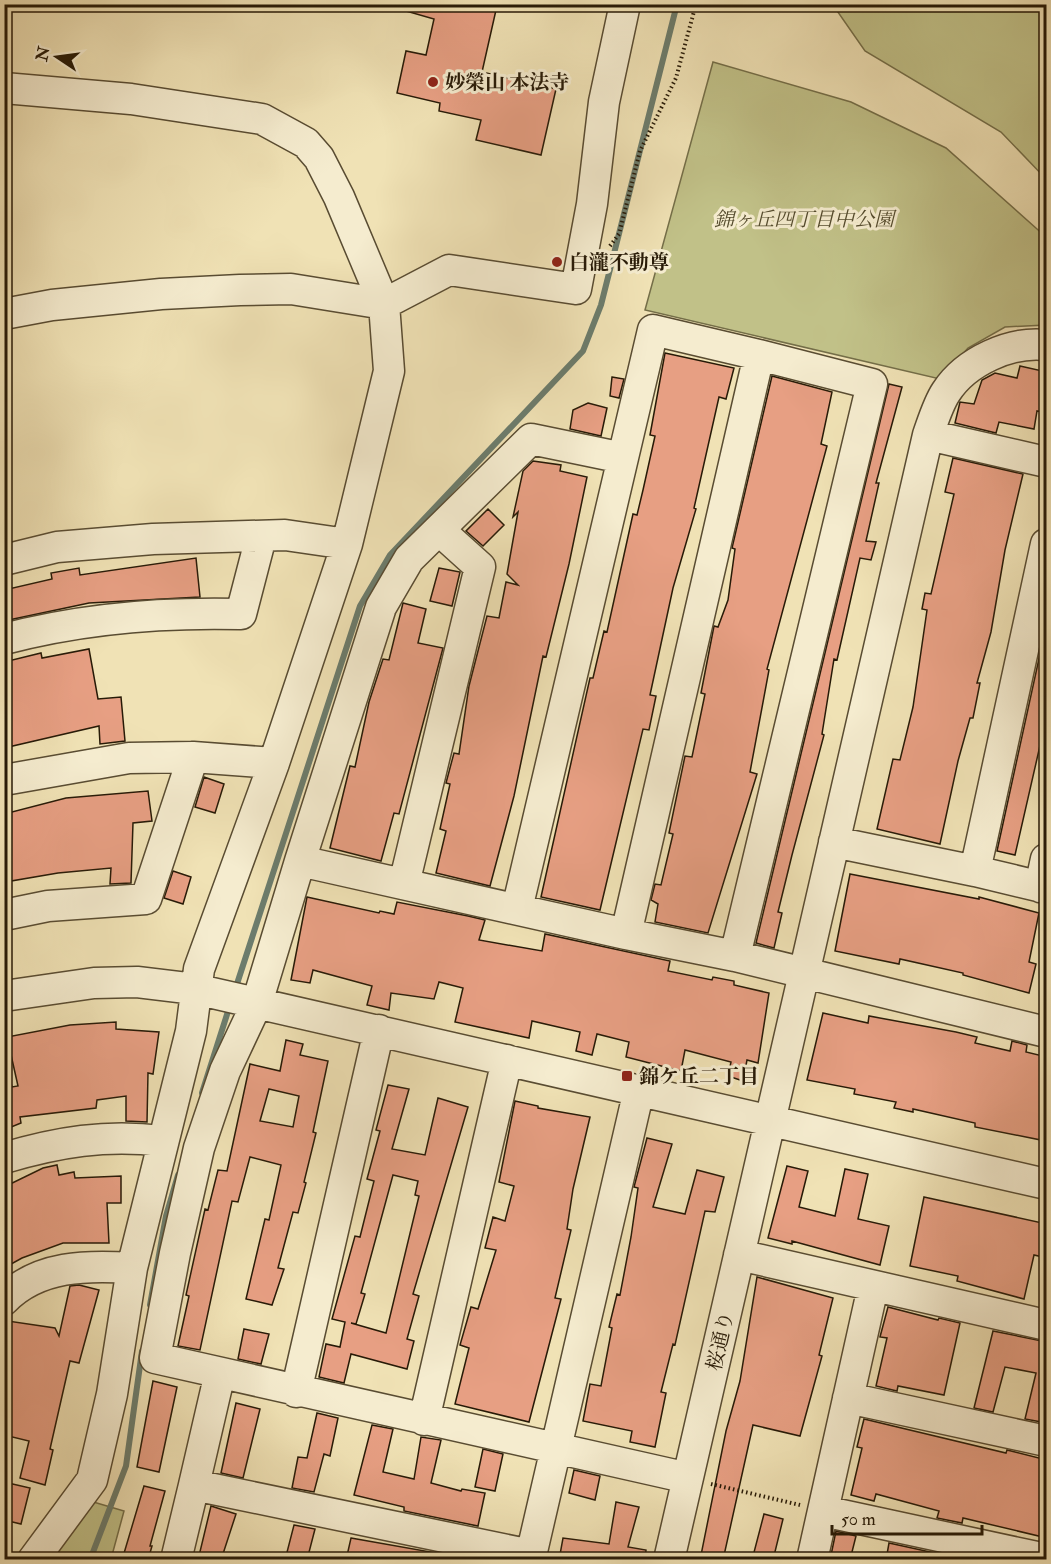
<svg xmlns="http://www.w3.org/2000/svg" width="1051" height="1564" font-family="'IM FELL Double Pica','Noto Serif JP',serif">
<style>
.green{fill:#c1c188;stroke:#746e48;stroke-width:1.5}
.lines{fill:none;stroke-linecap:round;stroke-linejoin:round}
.stream{stroke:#6c7c6c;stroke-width:6}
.building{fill:#e79f83;stroke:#271a07;stroke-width:1.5;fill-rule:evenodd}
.minor-casing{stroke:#594c32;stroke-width:33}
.path{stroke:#271a07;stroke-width:4;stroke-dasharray:1.5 3;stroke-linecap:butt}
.minor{stroke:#f5eccf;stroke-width:30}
.poi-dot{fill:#8f2418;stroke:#f5eccf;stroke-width:2}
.labels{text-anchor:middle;stroke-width:6;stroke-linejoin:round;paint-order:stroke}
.poi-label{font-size:20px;font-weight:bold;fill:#271a07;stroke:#f5eccf;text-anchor:start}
.park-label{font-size:20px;font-style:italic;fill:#554c2e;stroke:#f5eccf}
.street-label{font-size:20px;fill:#271a07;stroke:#f5eccf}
</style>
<rect width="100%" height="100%" fill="#f0e2b5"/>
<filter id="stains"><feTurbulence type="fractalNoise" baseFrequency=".00333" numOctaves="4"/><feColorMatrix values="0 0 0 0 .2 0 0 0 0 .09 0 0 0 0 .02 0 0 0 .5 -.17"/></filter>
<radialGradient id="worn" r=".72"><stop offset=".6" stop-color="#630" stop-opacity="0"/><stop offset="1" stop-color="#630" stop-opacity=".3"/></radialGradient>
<path class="green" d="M833,5H1046V179L1001,132L865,51Z
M713,62L851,102L946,148L1046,237V325L1005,327L968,348L940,379L645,310Z
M90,1501L124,1511L111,1559L49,1560Z"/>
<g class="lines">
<path class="stream" d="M235,990L360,606L390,555L583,351L601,305L677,4
M202,1093L230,1005
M150,1305L166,1216L178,1175
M90,1560L126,1466L142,1351"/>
</g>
<path class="building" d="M400,4H471L496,10L482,72L556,89L541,155L476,140L481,120L439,111L440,103L397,93L406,51L426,55L434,19L399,9Z
M665,353L734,368L726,399L719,397L694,508L696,509L673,588L650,695L656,696L649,730L643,729L600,910L541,897L590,678H593L604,631L607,632L633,514L637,515L643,490L655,436L650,435Z
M1020,366L1047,372V413L1037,411L1034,429L999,422L996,433L955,423L960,402L974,404L982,380L995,373L1017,378Z
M772,376L832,392L821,444L827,446L767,669L769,670L750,772L757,774L708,933L655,922L658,904L651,900L655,884L661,885L673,834L669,833L685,756L692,757L705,694L701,693L714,626L718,627L728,600L735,549L732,548Z
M612,377L624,379L619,398L610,396Z
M889,384L902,387L876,483H879L866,541L876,542L871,560L860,558L837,660L834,659L822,734L824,735L792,855L778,912L782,913L774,948L756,943Z
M588,403L607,408L601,436L570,429L573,410Z
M953,458L1023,474L1005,550L991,632L977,683H980L973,718H970L958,761L940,844L877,829L893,759L900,760L913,707L926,617L927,610L922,609L925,593L931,594L954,494L945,492Z
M533,461L561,465L560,471L587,477L569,564L546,657L543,656L514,796L490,886L436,873L446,831L440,829L450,784L446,783L454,753L459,754L469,686L487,616L499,618L506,582L518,585L507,574L518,512L513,517L523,471Z
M488,509L504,525L483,546L466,531Z
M196,558L200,597L89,603L4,621V590L52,579L51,573L79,568L80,575Z
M439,568L460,572L452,606L430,601Z
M403,603L426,609L418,643L443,648L399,814L394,813L381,861L330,848L350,766L355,767L369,702L383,659L389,660Z
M89,649L98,699L121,697L125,741L100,744L99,726L4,748V662L41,653L42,658Z
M1040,654L1047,655V715L1015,855L997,851Z
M204,777L224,784L215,813L195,807Z
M148,791L152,821L133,823L131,883L110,884L111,868L58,873L5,882L4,814L66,798Z
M173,871L191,877L183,904L164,898Z
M850,874L979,899V897L1039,913L1029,962L1036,964L1029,993L963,975V973L900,959L899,964L835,951Z
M307,897L379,913L380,911L394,914L397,902L468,916L485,920L479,940L542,951L545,934L670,961L668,971L712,980L713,977L734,981V985L769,993L758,1063L747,1060L743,1081L728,1076L731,1062L685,1050L681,1071L626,1057L629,1042L597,1034L592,1055L576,1051L580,1032L532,1021L529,1038L455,1022L463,988L439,982L434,999L391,993L389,1010L367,1005L372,986L313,970L310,983L291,980Z
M823,1013L868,1023L869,1016L956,1032L977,1037L975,1043L1010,1051L1012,1041L1027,1045L1026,1052L1047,1057V1108L1041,1140L975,1127V1123L913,1109V1112L894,1108L896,1102L854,1094L855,1089L807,1080Z
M116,1022V1029L159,1032L153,1074L148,1073L147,1122L126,1121V1096L97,1100L96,1108L20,1117L21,1123L4,1130V1080L10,1079L12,1087L18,1086L7,1037L70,1025Z
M286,1040L303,1044L300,1055L328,1061L313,1132L316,1133L304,1182L306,1183L298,1213L293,1212L278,1268L284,1269L272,1305L246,1299L265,1219L269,1220L281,1165L250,1157L238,1202L232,1201L200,1350L178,1346L189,1296L186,1295L205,1209L208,1210L218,1170L227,1171L250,1064L280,1071ZM269,1089L299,1096L293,1127L260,1121Z
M388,1085L409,1089L392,1149L425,1155L438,1098L468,1107L413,1294L419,1296L407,1339L414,1341L407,1369L351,1354L344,1383L319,1377L326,1344L340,1347L345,1322L332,1319L355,1236L360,1237L374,1181L367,1179L380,1131L376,1130ZM393,1175L418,1181L415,1195L419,1196L386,1333L351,1323L356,1324L365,1294L361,1293Z
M515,1101L538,1106V1108L590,1117L573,1189L567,1229L571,1230L555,1298L561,1299L529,1422L455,1404L469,1348L460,1345L471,1307L478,1309L496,1250L485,1248L493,1217L505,1221L514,1186L499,1182Z
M647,1138L672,1144L653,1207L685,1214L697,1170L724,1177L715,1212L705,1211L675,1345L673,1344L661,1392L666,1393L655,1447L630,1442L632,1431L583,1421L590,1384L601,1386L612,1328L609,1327L617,1294L620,1295L631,1237L638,1188L634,1187Z
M57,1165L59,1175L74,1172L75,1178L121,1176V1203H107L109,1243H63L22,1258L4,1268V1187L43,1168Z
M787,1166L808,1171L799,1207L835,1216L845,1169L868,1174L858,1219L889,1226L880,1265L792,1241V1244L768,1238Z
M924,1197L1047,1224V1258L1034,1255L1024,1299L957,1281L958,1276L910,1266Z
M757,1277L833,1298L819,1355L822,1356L800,1436L753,1425L723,1560H700L726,1431L740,1381Z
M79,1285L99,1290L79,1363L70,1361L50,1449L53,1450L45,1485L20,1478L29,1441L4,1435V1336L8,1321L55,1328L59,1336L70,1286Z
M888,1307L938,1320L939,1318L960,1323L944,1395L898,1386L897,1391L876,1386L887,1338L880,1337Z
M244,1329L269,1334L261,1364L238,1359Z
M993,1331L1047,1342V1423L1025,1419L1036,1373L1005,1367L993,1412L974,1408Z
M153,1381L177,1387L159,1472L137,1467Z
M236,1403L260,1409L243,1478L221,1473Z
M317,1413L338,1418L330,1456L324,1454L314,1492L292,1488L298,1457L307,1458Z
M864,1419L1006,1453L1007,1450L1047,1460V1538L963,1518L962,1523L937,1518L939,1511L876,1494L874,1501L851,1495L862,1448L857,1447Z
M372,1425L393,1429L383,1472L414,1479L421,1437L441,1440L431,1483L461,1491L462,1489L485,1493L478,1526L404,1511V1507L354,1495Z
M483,1449L503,1454L495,1491L475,1487Z
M574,1470L600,1476L595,1500L569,1493Z
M4,1482L30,1488L21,1524L4,1520Z
M144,1486L165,1491L150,1546H152L148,1560H122Z
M616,1502L639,1507L628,1547L646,1550L645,1560H559L563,1538L609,1544Z
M211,1506L236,1514L221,1560H198Z
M764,1514L783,1519L773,1560H752Z
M294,1525L315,1529L307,1560H285Z
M836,1531L856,1536L850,1560H830Z
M351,1538L442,1554L441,1560H346Z
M889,1543L944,1555L943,1560H886Z"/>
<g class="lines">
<defs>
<path id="minor" d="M4,88L131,99L262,119L306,143L319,158L339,197L384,304L389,371L347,544L274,763L199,969L191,1031L132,1268L112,1394L92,1480L33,1560
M4,314L52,305L161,294L240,290L291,289L384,304L449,270L576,289L592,204L604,102L625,4
M928,435L1046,462
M1046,544L975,871L1046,888
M4,560L57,547L153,539L285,535L347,544
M4,639C83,618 161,612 241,614L261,537
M4,780L129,758L193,757L274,763
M834,842L975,871
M300,861L381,607L409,559L531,439L623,458
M404,884L480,567L439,530
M1040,887L1046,859
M517,909L653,330L759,355L626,934L300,861L257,1003L225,1071L199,1148L175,1253L155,1358L675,1475
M4,915L48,906L146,899L193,757
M626,934L735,956L1046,1032
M735,956L872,384L759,355
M4,996L94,983L137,982L195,989L1046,1184
M4,1158C58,1142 106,1134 162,1141
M739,1255L1046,1325
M4,1300C38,1265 88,1265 132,1268
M296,1392L379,1030
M848,1398L1046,1441
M424,1420L507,1060
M194,1485L220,1373
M823,1511L1046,1559
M176,1560L194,1485L531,1555
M530,1560L639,1090
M669,1560L928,435C933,421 938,404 946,392C966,361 1011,341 1046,345
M812,1560L873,1287"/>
</defs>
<use href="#minor" class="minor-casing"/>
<path class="path" d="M610,246L619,234L640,151L676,78L696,4
M711,1484L800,1505"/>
<use href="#minor" class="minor"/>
</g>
<g class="poi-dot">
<circle cx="433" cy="82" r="6"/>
<circle cx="557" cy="262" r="6"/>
<rect x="621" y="1070" width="12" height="12" rx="3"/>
</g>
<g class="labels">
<g class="poi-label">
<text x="445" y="89">妙榮山 本法寺</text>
<text x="569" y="269">白瀧不動尊</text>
<text x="639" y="1083">錦ケ丘二丁目</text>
</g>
<g class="park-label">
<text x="804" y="226">錦ヶ丘四丁目中公園</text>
</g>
<g class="street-label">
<text transform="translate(720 1341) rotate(-77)" y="7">桜通り</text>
</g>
</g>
<rect width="1051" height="1564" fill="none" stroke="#f0e2b5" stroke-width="24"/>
<rect x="6" y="6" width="1039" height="1552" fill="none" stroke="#271a07" stroke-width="3"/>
<rect x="12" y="12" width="1027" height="1540" fill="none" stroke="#271a07" stroke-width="1.5"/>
<g transform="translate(57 57) rotate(283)" stroke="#f5eccf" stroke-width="4.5" paint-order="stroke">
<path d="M0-4.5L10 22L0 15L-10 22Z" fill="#271a07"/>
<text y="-9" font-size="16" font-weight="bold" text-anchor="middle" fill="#271a07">N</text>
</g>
<path d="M832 1525v9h150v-9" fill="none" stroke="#271a07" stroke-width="3"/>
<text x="841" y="1525" font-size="18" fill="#271a07" stroke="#f5eccf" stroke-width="4.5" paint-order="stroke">50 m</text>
<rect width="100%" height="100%" filter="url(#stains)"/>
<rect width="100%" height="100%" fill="url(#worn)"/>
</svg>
